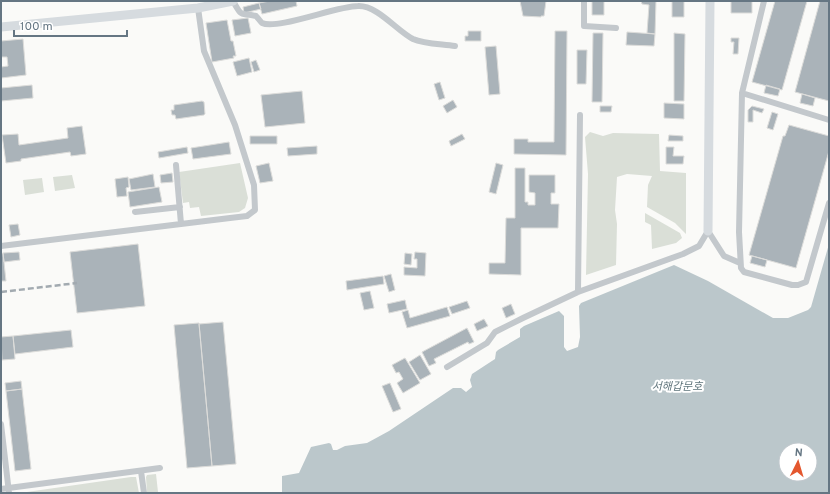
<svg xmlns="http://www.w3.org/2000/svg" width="830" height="494" font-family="Overpass,'Noto Sans KR',sans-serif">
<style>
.green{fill:#dadfd7}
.water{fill:#bbc7cb;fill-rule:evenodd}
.building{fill:#aab3b9;stroke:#dcdcda}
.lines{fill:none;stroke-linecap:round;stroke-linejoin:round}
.street{stroke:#c3c8cc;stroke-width:6}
.secondary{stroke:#d6dbdf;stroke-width:9}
.rail{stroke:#a2aab0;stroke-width:2.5;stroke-dasharray:6 3;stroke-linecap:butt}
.labels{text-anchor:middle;stroke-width:4;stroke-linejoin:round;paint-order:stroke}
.water-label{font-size:11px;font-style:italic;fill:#60757c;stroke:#fff}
</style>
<rect width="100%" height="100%" fill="#fafaf8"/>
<path class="green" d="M590,132L603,136L613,133L659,134L660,171L686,173V234L675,223L647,207L648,185L652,176L627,174L617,177L615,210L617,224L616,265L586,275L588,174L585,137Z
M240,163L248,198L245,208L239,212L201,216L199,207L190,208L189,202L183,203L179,172Z
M72,175L75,188L55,191L53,177Z
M42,178L44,192L25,195L23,180Z
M645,213L680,233L682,238L676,243L652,249L651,225L645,222Z
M156,474L158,492L170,493H147L146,477L147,475Z
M131,477H136L139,493H20Z"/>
<path class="water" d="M829,244V493H282V476L299,473L311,447L329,443L331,444L333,450H337L345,446L367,443L389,431L453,388H461L466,392L472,387L470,380L472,374L495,359L496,352L498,350L520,337V329L524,326L559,311L564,316V347L567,351L578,347L580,337L579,306L581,303L674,265L708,281L773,318H788L808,310L811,307ZM786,450H810V474H786Z"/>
<path class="building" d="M270,1H296L297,6L262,14L259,3Z
M520,1H546L544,16H541V17L523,16Z
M592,1H604V15H592Z
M656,1L655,34L647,33L649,5L642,4L641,1Z
M672,1H684V17H672Z
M731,1H752V13H731Z
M775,1H807L782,90L752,82Z
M820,1H829V101L795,92Z
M259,3L261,9L244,13L243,7Z
M248,18L251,33L235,36L232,20Z
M227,20L231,41H233L236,56H233L234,58L212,62L206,23Z
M468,31H481V41H465V36H468Z
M555,31H567L566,155L514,154V139H528V142H554Z
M627,32L655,34L654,46L626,45Z
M593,33H603L602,102H592Z
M674,33L685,34L684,101H674Z
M731,38H739L738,54H733L734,42H731Z
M23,39L26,75L1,78V67L8,66L7,57H1V41Z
M496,46L500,94L489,95L485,47Z
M577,50H587L586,84H577Z
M249,58L252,72L237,76L233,62Z
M256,60L260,70L254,72L251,62Z
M440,82L445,98L439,100L434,84Z
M32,85L33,98L1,101V88Z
M766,85L780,89L778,96L764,93Z
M302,91L305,123L265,127L261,95Z
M802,94L815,98L813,106L800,103Z
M453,100L457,107L447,113L443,106Z
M202,101L204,102L205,114L204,115L176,119L175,115H172L171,110H174V105Z
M664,103L684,104V119L664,118Z
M600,106H612L611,112H600Z
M752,106L764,109L762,113L753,110V122H748V110Z
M772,112L778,114L773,130L767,128Z
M789,125L829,136V151L796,268L749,255L783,136H785Z
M82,126L86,154L71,156L70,152L21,159V161L6,163L2,135L18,134L19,145L68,138L67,128Z
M462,134L465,139L451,146L449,141Z
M669,135L683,136V141H668Z
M250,136H277V144H250Z
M229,142L231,154L193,159L191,148Z
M317,146V154L288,156L287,148Z
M187,147L188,153L159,158L158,152Z
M666,147H674L673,156H684L683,164H666Z
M269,163L273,181L260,183L256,166Z
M496,163L503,165L496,194L489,192Z
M515,168H525V202H528V205H535V193L529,192V175H555V193H551V204H559L558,228H521V275L489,274V263H505L506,218H515Z
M172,173L173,182L161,183L160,175Z
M153,174L155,187L131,190L129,179Z
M128,177L129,187L126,188L127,196L117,197L115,179Z
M159,187L162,202L130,207L128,192Z
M18,224L20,235L11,237L9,225Z
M138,244L145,306L77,313L70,252Z
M19,252L20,260L4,262L3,253Z
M415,252L426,253L425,276L404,275V267L417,268V259H414Z
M3,253L6,281H1V254Z
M405,253L412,254L411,265L404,264Z
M752,256L767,260L765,267L750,263Z
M391,274L395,290L389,292L384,276Z
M383,276L384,284L347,290L346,281Z
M370,291L374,308L364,310L360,293Z
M405,300L407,309L389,313L387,304Z
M467,301L470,308L452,314L449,307Z
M511,304L515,314L506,318L502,308Z
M447,307L450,316L407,328L402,312L408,310L410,318Z
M484,319L488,326L477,331L474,324Z
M223,322L236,464L212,466L199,324Z
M199,323L212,466L187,468L174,325Z
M467,328L474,342L469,344L468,342L434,359L436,363L429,366L422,352Z
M71,330L73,347L15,354L13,336Z
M13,336L15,359L2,360L1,337Z
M420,355L431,374L420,380L409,362Z
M405,358L420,383L403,393L397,383L403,379L399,372L396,373L392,365Z
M21,381L22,389L6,391L5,383Z
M390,383L401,409L393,412L382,386Z
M22,389L31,469L15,471L6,391Z"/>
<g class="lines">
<path class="street" d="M233,1C243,19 240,12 256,16C258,18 260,21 262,23C277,30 337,6 358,6C377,5 397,31 413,39C424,44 442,44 455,46
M584,1V26L616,28
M764,1L742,93L739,232L741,268L744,272L792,285H798L806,282L829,203
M742,93L829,120
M176,165L181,224
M135,212L180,207
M1,246L230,218L247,216L255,210L254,185L235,125L204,51L198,8
M578,292L580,115
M447,367L487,343L495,332L523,318L578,292L683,254L699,246L708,231L724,256L740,263
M1,424L9,493
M141,471L144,493
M1,489L160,468"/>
<path class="secondary" d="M1,27L198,8L233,1
M708,231L710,1"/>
<path class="rail" d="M1,292L77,283"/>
</g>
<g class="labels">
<g class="water-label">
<text x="677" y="390">서해갑문호</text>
</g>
</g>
<rect width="830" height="494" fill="none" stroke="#657683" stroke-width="4"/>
<g transform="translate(798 462) rotate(5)"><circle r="19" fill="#ffffff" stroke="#c1c8cd"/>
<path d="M0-3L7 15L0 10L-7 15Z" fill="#e4572e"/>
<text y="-6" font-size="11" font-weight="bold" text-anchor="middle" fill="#657683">N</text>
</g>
<path d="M14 30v6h113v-6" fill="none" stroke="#657683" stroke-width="2"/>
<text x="20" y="30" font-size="12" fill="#657683" stroke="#ffffff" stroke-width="3" paint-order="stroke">100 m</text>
</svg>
